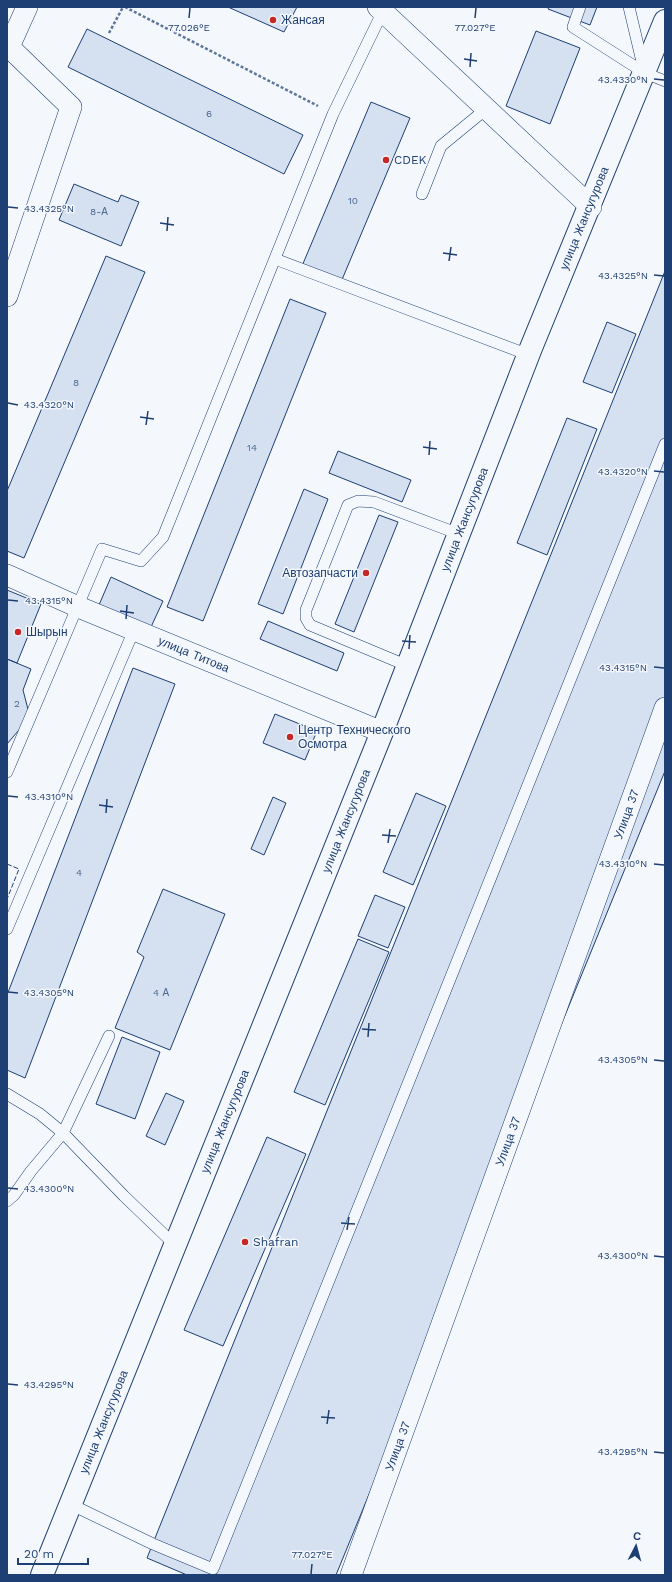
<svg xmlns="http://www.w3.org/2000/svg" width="672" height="1582" font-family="'Work Sans',sans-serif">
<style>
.building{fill:#d5e0f0;stroke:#1d3f73}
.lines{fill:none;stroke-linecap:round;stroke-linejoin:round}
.service-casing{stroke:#1d3f73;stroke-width:12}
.minor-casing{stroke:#1d3f73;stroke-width:22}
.primary-casing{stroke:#1d3f73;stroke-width:24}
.path{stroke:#5e769c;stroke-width:2.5;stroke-dasharray:3 2;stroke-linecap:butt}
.service{stroke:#f4f7fb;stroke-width:11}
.minor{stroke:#f4f7fb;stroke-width:21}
.primary{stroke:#f4f7fb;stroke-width:22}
.fence{stroke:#1d3f73;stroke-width:1;stroke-dasharray:5 2;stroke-linecap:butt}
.ticks{fill:none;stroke:#1d3f73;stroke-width:1.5}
.poi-dot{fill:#c62828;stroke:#f4f7fb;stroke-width:1.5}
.labels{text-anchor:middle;stroke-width:3;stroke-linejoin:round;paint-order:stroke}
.number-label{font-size:10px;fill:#4b6792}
.poi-label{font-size:12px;fill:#1d3f73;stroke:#f4f7fb;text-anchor:start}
.street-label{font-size:12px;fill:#1d3f73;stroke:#f4f7fb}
.ticks-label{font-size:10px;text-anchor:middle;fill:#1d3f73;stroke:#f4f7fb;stroke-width:3;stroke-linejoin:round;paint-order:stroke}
</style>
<rect width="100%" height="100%" fill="#f4f7fb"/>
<path class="building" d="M228,7H297L284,32Z
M549,7H597L590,25L548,9Z
M87,29L303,135L284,174L68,67Z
M536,31L580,48L550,124L506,106Z
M371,102L410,118L341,282L302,266Z
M74,184L118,202L121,195L139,202L121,246L59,220Z
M106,256L145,272L24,558L7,551V491Z
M665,271V771L336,1575H187L147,1558Z
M290,299L326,313L203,621L167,607Z
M607,322L636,334L612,393L583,382Z
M567,418L597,429L547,555L517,543Z
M338,451L411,480L402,502L329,473Z
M304,489L328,499L283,614L258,604Z
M379,515L398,522L354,632L335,624Z
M111,577L163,601L151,627L99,605Z
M7,590L41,604L17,663L7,659Z
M268,621L344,653L337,671L260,639Z
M7,659L31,669L23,690L30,717L7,744Z
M133,668L175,684L25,1078L7,1070V995Z
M275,714L317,731L305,760L263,743Z
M416,793L446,806L413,885L383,872Z
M273,797L286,803L264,855L251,849Z
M163,889L225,914L170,1050L115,1028L144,957L137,952Z
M375,895L405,907L388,948L358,936Z
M358,939L389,952L325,1105L294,1092Z
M122,1037L160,1052L135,1119L96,1104Z
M166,1093L184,1101L165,1145L146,1136Z
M267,1137L306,1154L223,1346L184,1330Z"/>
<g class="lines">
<defs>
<path id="service" d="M580,7L573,27L645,73L665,81
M629,7L643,66
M422,194L441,146L486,109
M275,259L529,355
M408,666L310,625L306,618V610L348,505L358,501L374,502L459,534
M7,772L102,549L141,561L163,537L333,114L383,11
M7,929L134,630
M7,1094L40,1114L63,1133L124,1196L175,1245
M7,1201L14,1195L31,1171L63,1133L109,1036
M70,1504L153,1544L213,1569L665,444"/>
<g id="minor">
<path d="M378,7L591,207"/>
<path d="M7,296L71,107L9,47L27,7"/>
<path id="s1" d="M7,575L76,606L382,732"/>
<path id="s2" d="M351,1575L665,708"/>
</g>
<g id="primary">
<path id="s3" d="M42,1575L382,732L531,348L665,21"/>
</g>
</defs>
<use href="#service" class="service-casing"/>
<use href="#minor" class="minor-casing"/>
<use href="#primary" class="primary-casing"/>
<path class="path" d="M125,7L318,106
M109,33L123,7"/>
<use href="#service" class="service"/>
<use href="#minor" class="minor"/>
<use href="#primary" class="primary"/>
<path class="fence" d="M7,864L19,869L7,899"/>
</g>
<path class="ticks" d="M189,18L190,8M475,18L476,8M464,59L477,61M470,67L471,53M654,79L664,80M8,207L18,208M160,223L174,225M167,231L168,217M443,253L457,255M449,261L451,247M654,275L664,276M8,403L18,405M140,417L154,419M146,425L148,411M423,447L437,449M429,455L430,441M654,471L664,472M8,600L18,601M120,611L134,613M126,619L127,605M402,641L416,642M409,649L410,635M654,667L664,668M8,796L18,797M99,805L113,807M106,813L107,799M382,835L396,836M388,843L390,829M654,864L664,865M8,992L18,993M362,1029L376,1030M368,1037L369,1023M654,1060L664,1061M8,1188L18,1189M341,1223L355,1224M347,1230L349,1217M654,1256L664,1257M8,1384L18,1385M321,1417L335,1418M327,1424L329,1410M654,1452L664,1453M311,1574L312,1564"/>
<g class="poi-dot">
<circle cx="273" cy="20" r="4"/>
<circle cx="386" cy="160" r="4"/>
<circle cx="366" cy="573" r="4"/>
<circle cx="18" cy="632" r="4"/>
<circle cx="290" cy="737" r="4"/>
<circle cx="245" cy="1242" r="4"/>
</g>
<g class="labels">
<g class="number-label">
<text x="209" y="117">6</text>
<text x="353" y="204">10</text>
<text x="99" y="215">8-А</text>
<text x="76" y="386">8</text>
<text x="252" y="451">14</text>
<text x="17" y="707">2</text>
<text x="79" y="876">4</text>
<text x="161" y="996">4 А</text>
</g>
<g class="poi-label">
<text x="281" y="24">Жансая</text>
<text x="394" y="164">CDEK</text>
<text x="358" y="577" text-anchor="end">Автозапчасти</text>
<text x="26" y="636">Шырын</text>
<text x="298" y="734">Центр Технического<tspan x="298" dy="14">Осмотра</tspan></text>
<text x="253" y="1246">Shafran</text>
</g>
<g class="street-label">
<text dy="4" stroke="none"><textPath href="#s3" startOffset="1461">улица Жансугурова</textPath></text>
<text dy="4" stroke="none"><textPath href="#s3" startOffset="1137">улица Жансугурова</textPath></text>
<text dy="4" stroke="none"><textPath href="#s1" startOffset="203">улица Титова</textPath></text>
<text dy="4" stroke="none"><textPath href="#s2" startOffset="809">Улица 37</textPath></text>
<text dy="4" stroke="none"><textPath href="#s3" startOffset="813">улица Жансугурова</textPath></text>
<text dy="4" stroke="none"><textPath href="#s3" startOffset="489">улица Жансугурова</textPath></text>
<text dy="4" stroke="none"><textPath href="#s2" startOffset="461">Улица 37</textPath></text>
<text dy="4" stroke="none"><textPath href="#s3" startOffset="165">улица Жансугурова</textPath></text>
<text dy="4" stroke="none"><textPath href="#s2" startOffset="137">Улица 37</textPath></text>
</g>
</g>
<g class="ticks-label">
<text x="189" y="31">77.026°E</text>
<text x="475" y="31">77.027°E</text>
<text x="623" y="83">43.4330°N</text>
<text x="49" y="212">43.4325°N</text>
<text x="623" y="279">43.4325°N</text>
<text x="49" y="408">43.4320°N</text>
<text x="623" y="475">43.4320°N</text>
<text x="49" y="604">43.4315°N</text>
<text x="623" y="671">43.4315°N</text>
<text x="49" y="800">43.4310°N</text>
<text x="623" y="867">43.4310°N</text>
<text x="49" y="996">43.4305°N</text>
<text x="623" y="1063">43.4305°N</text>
<text x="49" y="1192">43.4300°N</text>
<text x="623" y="1259">43.4300°N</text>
<text x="49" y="1388">43.4295°N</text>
<text x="623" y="1455">43.4295°N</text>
<text x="312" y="1558">77.027°E</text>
</g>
<rect width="672" height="1582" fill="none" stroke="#1d3f73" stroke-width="16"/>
<g transform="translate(636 1546) rotate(6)" stroke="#f4f7fb" stroke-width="3" paint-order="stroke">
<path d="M0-3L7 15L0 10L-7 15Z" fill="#1d3f73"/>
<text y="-6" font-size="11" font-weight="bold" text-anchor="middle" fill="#1d3f73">С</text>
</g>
<path d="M18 1558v6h70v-6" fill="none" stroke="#1d3f73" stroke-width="2"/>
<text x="24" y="1558" font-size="12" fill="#1d3f73" stroke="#f4f7fb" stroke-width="3" paint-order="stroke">20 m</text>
</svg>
